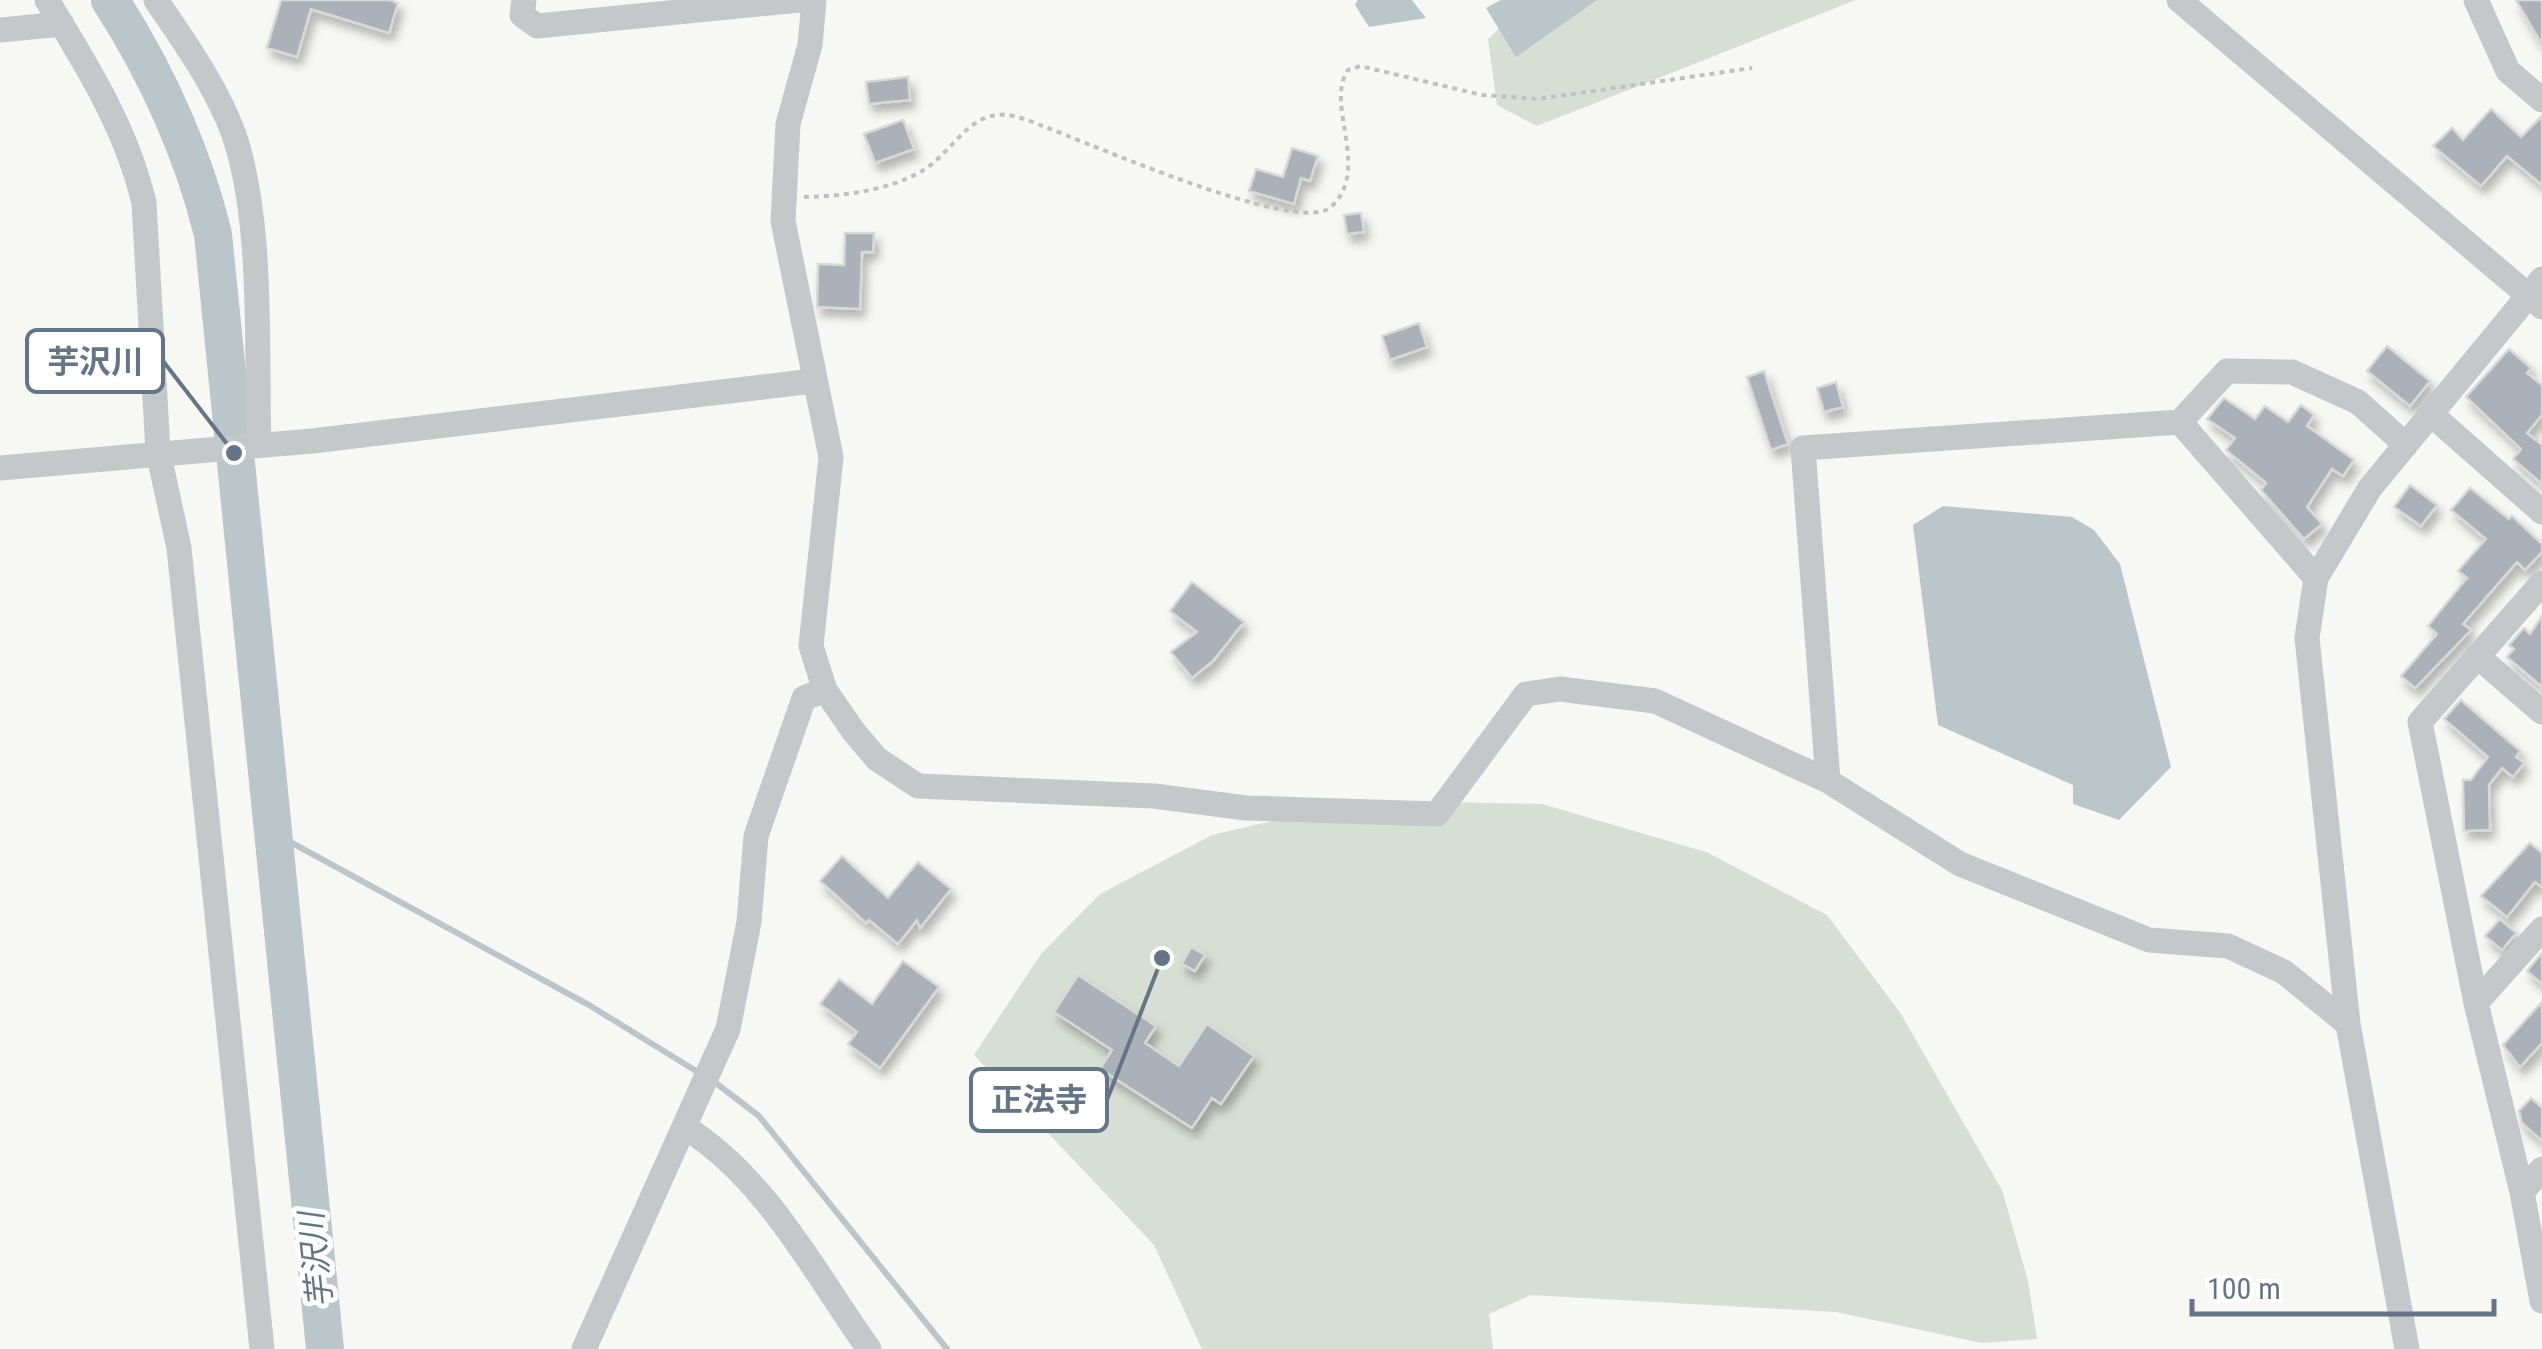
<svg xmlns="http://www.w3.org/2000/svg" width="2542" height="1349" font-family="'Roboto Condensed','Noto Sans JP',sans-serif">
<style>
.green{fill:#d7ded4}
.water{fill:#bbc6cb}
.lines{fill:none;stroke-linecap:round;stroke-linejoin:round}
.stream{stroke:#bbc6cb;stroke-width:6}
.river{stroke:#bbc6cb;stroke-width:38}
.building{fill:#aab1b8;stroke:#d8d8d6;stroke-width:2.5;filter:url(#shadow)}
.path{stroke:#bec0c2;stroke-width:4;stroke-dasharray:5 5;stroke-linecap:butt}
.minor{stroke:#c4c8cb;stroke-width:25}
.labels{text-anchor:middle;stroke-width:10;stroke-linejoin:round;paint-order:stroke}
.water-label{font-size:32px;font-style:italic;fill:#607782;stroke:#fff}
.leader{fill:none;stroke:#657585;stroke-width:4}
.callout-dot{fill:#657585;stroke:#fff;stroke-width:4}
.callout{fill:#fff;stroke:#657585;stroke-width:4}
.callout-label{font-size:32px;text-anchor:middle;font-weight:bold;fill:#657585}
</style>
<defs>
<filter id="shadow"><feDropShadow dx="4.5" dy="8" stdDeviation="5" flood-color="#0004"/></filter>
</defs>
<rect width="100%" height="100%" fill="#f7f7f3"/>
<path class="green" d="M1530,0H1856L1537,126L1497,105L1488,39Z
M1362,800L1542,804L1706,852L1827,915L1901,1014L2002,1190L2028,1281L2037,1339L1982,1343L1836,1312L1531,1295L1489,1314L1493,1349H1202L1154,1245L974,1055L1041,954L1100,894L1212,835Z"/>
<path class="water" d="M1358,0H1412L1426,18L1369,27L1355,5Z
M1501,0H1597L1516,57L1486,8Z
M1943,506L2072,517L2094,530L2120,564L2171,767L2119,820L2073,804V785L1938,725L1913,525Z"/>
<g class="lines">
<path class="stream" d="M272,832L589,1005L701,1074
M712,1080L759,1116L947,1349"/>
<path class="river" d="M110,0C157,73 192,150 213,234L325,1349"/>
</g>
<path class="building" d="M281,0H389L398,3L389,33L311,9L297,57L267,48Z
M2516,0H2542V45Z
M908,77L910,100L869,104L866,82Z
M2491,109L2521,137L2542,116V185L2507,156L2481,186L2433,146L2452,128L2463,140Z
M903,120L914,149L875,163L864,134Z
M1292,148L1318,156L1310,181L1301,178L1294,204L1249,191L1256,169L1283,177Z
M1361,213L1364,232L1347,234L1344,215Z
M845,233H874L873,252H862L860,309L817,307L818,264L844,265Z
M1419,323L1427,347L1390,360L1382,336Z
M2387,346L2430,381L2410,406L2367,371Z
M2509,349L2531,368L2527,373L2542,385V415L2527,433L2542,445V484L2513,459L2521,449L2466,397Z
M1764,371L1788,444L1771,450L1747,377Z
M1836,382L1843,407L1824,412L1817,388Z
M2224,398L2255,419L2265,406L2288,422L2301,405L2314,415L2307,426L2354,460L2343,476L2332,469L2307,507L2322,524L2304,539L2261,490L2266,483L2226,450L2235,438L2207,419Z
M2410,485L2437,505L2421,526L2394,507Z
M2470,488L2509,519L2512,516L2542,544V552L2525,570L2517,562L2463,624L2471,630L2415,688L2401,676L2437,634L2428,626L2467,578L2458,571L2486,539L2451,510Z
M1192,582L1244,622L1213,661L1192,678L1171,652L1197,632L1170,611Z
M2542,616V687L2507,657L2514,649L2509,645L2524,628L2530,634Z
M2461,700L2520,751L2516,757L2524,763L2513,777L2502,768L2489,785L2490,830L2464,831L2463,780H2471L2488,757L2444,719Z
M2530,843L2542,853V887L2535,882L2507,917L2481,896Z
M842,856L888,898L918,862L951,889L920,928L917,920L898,944L869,920L866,923L820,881Z
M2500,919L2516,933L2502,950L2485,936Z
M1191,947L1205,955L1195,971L1182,964Z
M2541,954L2542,955V984L2527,971Z
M903,961L939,987L880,1068L848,1044L857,1032L820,1004L839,979L872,1004Z
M1078,975L1156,1026L1145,1043L1179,1066L1207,1024L1254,1056L1221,1104L1212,1098L1192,1128L1100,1069L1112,1050L1054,1012Z
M2542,1002V1043L2520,1067L2503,1045Z
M2531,1098L2542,1108V1141L2522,1123L2519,1111Z"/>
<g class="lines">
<path class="path" d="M804,197C844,196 887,191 922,171C958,149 971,102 1021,118C1068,133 1297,238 1331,207C1372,169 1324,104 1348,70L1360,66L1482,95L1538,99L1752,68"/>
<path class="minor" d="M47,0C86,64 127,129 144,203L158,451L179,548L262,1349
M156,0C184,42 215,84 233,132C264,219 256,352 259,445
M524,0L522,15L537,26L800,0
M814,0L810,45L788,124L783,221L831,457L811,646L825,690L854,732L877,759L918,786L1154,796L1246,808L1437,814L1526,694L1560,689L1655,701L1828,781L1960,864L2149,940L2228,946L2284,972L2348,1024
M2179,0L2542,307
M2476,0L2508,71L2542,100
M0,30L62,24
M2432,415L2542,512
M2180,422L2316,578
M0,468L312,441L813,381
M2542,583L2420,722L2476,1003L2522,1192L2542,1301
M2477,656L2542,712
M1828,781L1803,448L2180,422L2227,371L2292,372L2358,402L2406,445
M2476,1003L2542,929
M686,1128C766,1178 815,1273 869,1349
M2522,1192L2542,1169
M584,1349L728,1029L749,922L756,836L804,698L825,690
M2407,1349L2348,1024L2307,638L2316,578L2370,488L2542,279"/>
</g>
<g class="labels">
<g class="water-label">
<text transform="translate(316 1260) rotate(-96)" y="11">芋沢川</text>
</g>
</g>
<path class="leader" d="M234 453L163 361M1162 958L1107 1100"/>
<g class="callout-dot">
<circle cx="234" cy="453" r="10"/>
<circle cx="1162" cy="958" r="10"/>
</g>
<g class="callout">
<rect x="27" y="330" width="136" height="62" rx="10"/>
<rect x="971" y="1069" width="136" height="62" rx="10"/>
</g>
<g class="callout-label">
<text x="95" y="373">芋沢川</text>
<text x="1039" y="1111">正法寺</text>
</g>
<path d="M2192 1299v15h302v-15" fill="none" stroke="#657585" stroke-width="5"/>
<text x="2207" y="1299" font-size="30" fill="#657585" stroke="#ffffff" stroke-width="8" paint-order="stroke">100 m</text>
</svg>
